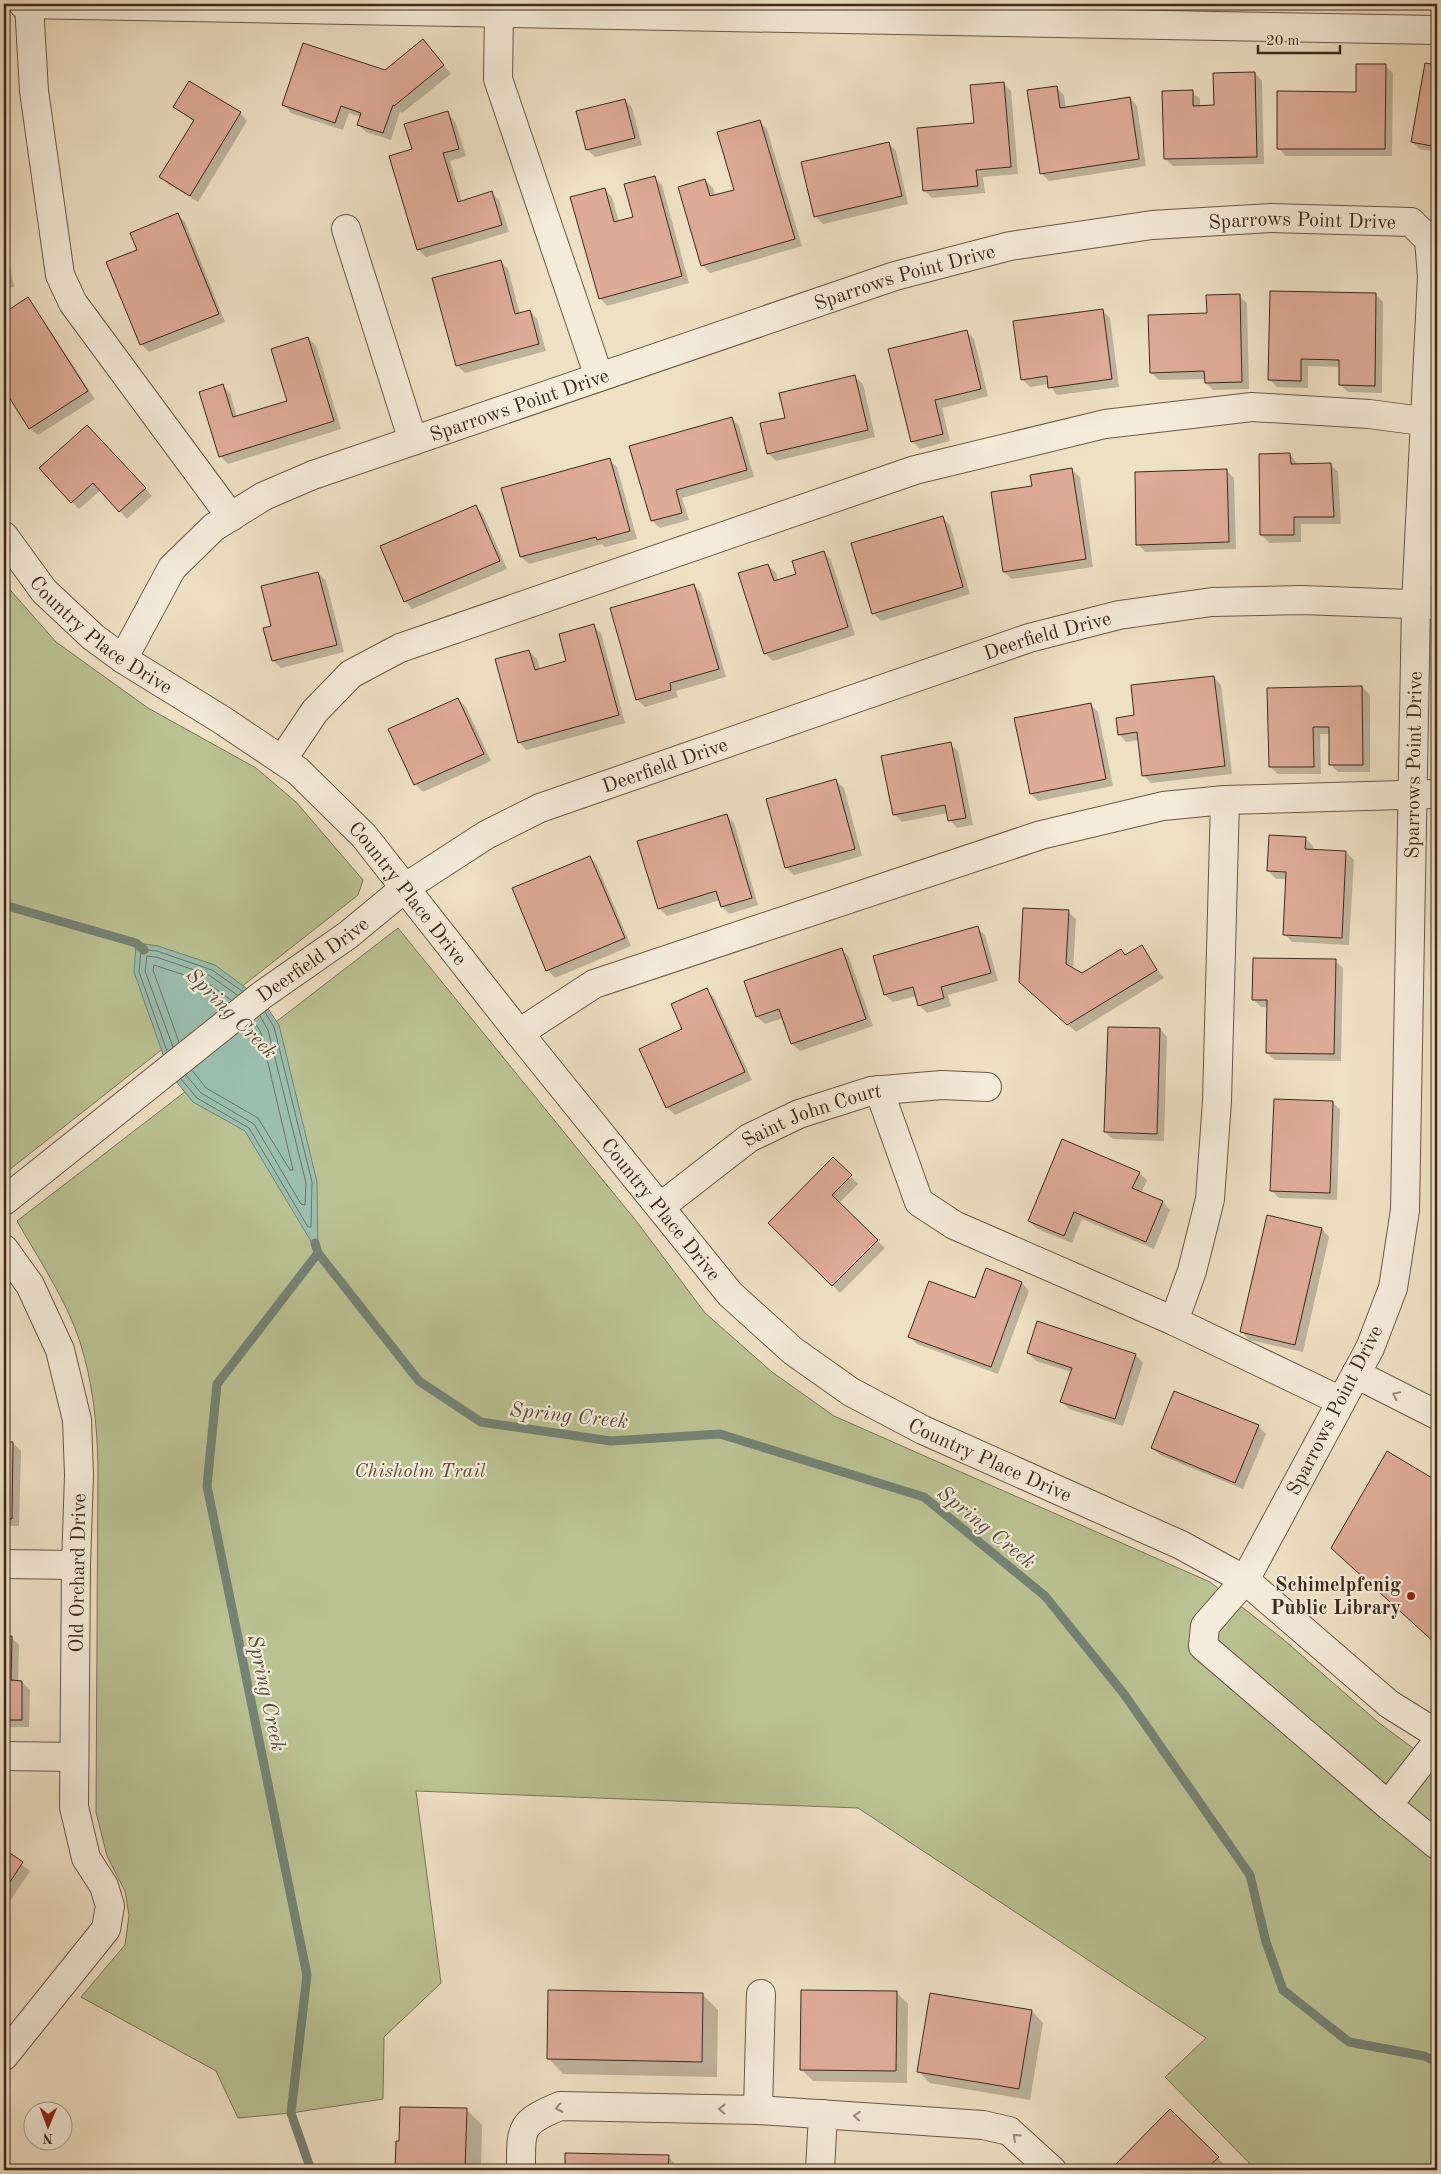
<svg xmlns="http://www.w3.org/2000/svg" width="1441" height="2174" font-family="'Old Standard TT',serif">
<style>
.green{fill:#bac293;stroke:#7c7658}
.water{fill:#9bbeae;stroke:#758374}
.shadow{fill:#0003}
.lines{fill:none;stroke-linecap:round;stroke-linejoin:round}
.shore{stroke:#6c7465;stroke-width:1}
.stream{stroke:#758374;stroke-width:9}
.building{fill:#deab98;stroke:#3d2a1c}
.minor-casing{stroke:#695846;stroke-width:30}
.minor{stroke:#f4ebd9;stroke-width:28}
.oneway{stroke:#988a7a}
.poi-dot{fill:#8f2418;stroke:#f4ebd9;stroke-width:2}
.labels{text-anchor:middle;stroke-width:4.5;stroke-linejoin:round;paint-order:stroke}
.street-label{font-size:20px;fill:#3d2a1c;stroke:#f4ebd9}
.park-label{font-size:20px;font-style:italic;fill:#5c503a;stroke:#f4ebd9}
.poi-label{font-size:20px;font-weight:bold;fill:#3d2a1c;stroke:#f4ebd9;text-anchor:end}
.water-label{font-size:21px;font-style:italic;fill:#544f40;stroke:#f4ebd9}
</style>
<rect width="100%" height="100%" fill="#eee0c4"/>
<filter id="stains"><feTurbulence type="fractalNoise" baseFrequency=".004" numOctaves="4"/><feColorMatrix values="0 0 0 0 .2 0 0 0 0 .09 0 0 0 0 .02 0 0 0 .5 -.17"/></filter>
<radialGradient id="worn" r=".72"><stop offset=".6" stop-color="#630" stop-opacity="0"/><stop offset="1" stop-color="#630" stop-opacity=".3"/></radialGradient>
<path class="green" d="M4,583L56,642L148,708L256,768L296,802L363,880L358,895L4,1174Z
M398,928L637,1222L705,1313L772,1372L834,1416L1210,1582L1284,1640L1379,1723L1417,1751L1437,1759V2170H1256L1165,2077L1206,2038L858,1808L416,1791L441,1983L384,2037L383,2099L291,2113L238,2118L216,2071L81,1997L125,1945L129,1915L125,1891L107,1856L96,1812L98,1466C97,1424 93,1383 80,1342C67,1301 38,1258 17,1221Z"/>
<path class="water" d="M136,943L158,946L215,965L262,1000L279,1025L317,1182L318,1253L245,1131L193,1102L170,1074L134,972Z"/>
<path class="shadow" d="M430,49L451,74L402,113L400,111L391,140L366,132L358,124L360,117L349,113L343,130L291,113L284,105L385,71Z
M1426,65L1437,67V152L1420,149L1412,142Z
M1385,66L1393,73L1392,156H1286L1278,148L1357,93Z
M1255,73L1262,81L1264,164L1173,166L1165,158L1192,92L1200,99V107L1215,106Z
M1003,83L1011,91L1018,174L983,177L985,193L932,198L924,190L975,125Z
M1056,87L1064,95L1066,108L1130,98L1137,106L1146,166L1049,181L1041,173Z
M625,100L632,108L642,145L595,157L587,149Z
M174,107L240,113L247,121L198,202L168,184L161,177L194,122Z
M447,113L455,121L466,156L450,161L462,202L492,193L499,200L509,232L426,257L419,250L391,157L413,150Z
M759,121L767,129L802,246L710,273L702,265L705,180L713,188L715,196L736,190Z
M888,143L896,151L908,204L823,224L815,216Z
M655,178L662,185L689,283L607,306L600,298L604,189L612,197L619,222L635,218Z
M178,215L185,222L225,322L149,352L141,344L139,250Z
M4,238L14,287L4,289Z
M500,261L508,269L520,314L530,311L537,319L546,351L465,373L457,365Z
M1375,294L1383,302L1382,393L1348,392L1340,385V367L1308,366V388L1277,387L1270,380Z
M1239,296L1247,303L1249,389L1213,390L1206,383V379L1159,380L1151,373L1208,314Z
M28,299L35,307L95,399L38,435L30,428L4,387V314Z
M1102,310L1110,318L1119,387L1057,395L1049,384L1030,387L1022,379Z
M966,331L974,339L988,396L942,408L950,441L920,449L912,441Z
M308,338L316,346L341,429L228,464L220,456L223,386L230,393L237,417L289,401Z
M855,377L863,384L875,437L776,461L768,453L786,418Z
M731,418L739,426L754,477L682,498L689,520L660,528L652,521Z
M95,434L152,496L127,519L101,490L79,509L72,502Z
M1290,454L1298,465L1330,464L1338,472L1341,524H1301V542L1269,543L1262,535Z
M609,460L617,467L637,539L605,547L602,544L529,564L521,557Z
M1072,470L1080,477L1093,567L1012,579L1004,572L1033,487Z
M1226,470L1234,478L1236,549L1145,552L1138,544Z
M476,507L483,514L507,569L412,609L405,601Z
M942,518L950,525L970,594L881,621L873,613Z
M824,552L831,560L855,635L773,661L765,653L768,565L776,573L778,581L798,575Z
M318,573L326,581L344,652L281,668L273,661V626Z
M694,585L701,593L726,677L676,691L678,697L645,707L637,699Z
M593,626L601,633L625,723L526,750L519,742L529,651L537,659L540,670L568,662Z
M1214,677L1221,685L1232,774L1151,783L1143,775L1139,740L1126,742L1119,734L1136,716Z
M1362,687L1370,695V772H1338L1331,765L1330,734H1320L1321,774H1278L1270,767L1269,689Z
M458,699L466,707L491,761L423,792L415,784Z
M1090,704L1098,712L1113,786L1038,801L1031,794Z
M950,744L958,751L973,825L957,828L950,820L948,813L902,822L894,814Z
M836,781L844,788L862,856L794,875L786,867Z
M726,815L734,823L758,905L729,914L722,906L720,900L667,916L659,908Z
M1305,838L1313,846L1312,851L1346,852L1354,860L1349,945L1292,942L1285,934L1287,879H1276L1268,871Z
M590,857L597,865L631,946L555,978L548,970Z
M1068,912L1076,919L1073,969L1082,974L1121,950L1126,956L1141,947L1164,978L1076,1032L1028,989Z
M977,928L985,935L998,981L948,995L951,1006L927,1013L919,1005L917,996L893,1002L885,995Z
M841,949L849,957L873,1026L800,1051L792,1044L783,1018L765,1024L757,1017L745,982Z
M1335,961L1343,968L1341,1061L1275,1060L1267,1053L1268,1007H1261L1253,999Z
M706,990L714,997L752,1080L675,1115L667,1107L684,1030Z
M1160,1029L1167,1037L1164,1141L1113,1139L1105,1132Z
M1333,1102L1340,1110L1337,1200L1279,1198L1271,1190Z
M833,1159L858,1184L839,1203L885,1248L840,1293L770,1223Z
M1139,1173L1147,1180L1141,1193L1163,1202L1170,1210L1154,1249L1082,1219L1072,1243L1037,1229L1029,1221Z
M1322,1229L1329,1237L1303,1352L1249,1340L1242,1332Z
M1022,1283L1029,1291L998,1374L917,1344L909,1336L976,1299Z
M1038,1323L1136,1355L1143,1363L1123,1426L1069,1409L1062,1401L1071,1372L1036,1361L1028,1353Z
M1258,1426L1266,1434L1243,1489L1160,1455L1152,1447Z
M4,1443H13L21,1451L19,1526H4Z
M1387,1453L1437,1482V1644L1348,1563Z
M4,1637H11L19,1645L18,1682H22L30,1690L29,1727H4Z
M1437,1652V1667L1433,1662Z
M4,1851L30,1871L4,1910Z
M897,1993L908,2004L907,2083L813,2081L801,2069Z
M702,1994L718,2010L717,2077L563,2074L548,2058Z
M1032,2011L1043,2023L1030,2100L930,2083L918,2071Z
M466,2109L482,2125L481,2170H397V2142Z
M1170,2111L1229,2169L1228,2170H1118L1115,2167Z
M566,2154L668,2156L680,2170H566Z"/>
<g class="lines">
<path class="shore" d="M179,1042L153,970L154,965L206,982L231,1000
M173,1047L145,971L147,956L156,957L209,975L237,995
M167,1051L139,972L141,949L157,951L212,970L242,991
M192,1070L206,1088L258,1118L290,1170H293L261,1033L254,1021
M186,1075L201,1093L254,1124L301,1204L305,1205L306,1183L268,1030L260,1016
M181,1079L197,1098L249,1128L308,1227H311L312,1182L274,1027L265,1012"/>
<path class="stream" d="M4,905L136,943L144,950
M315,1243L318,1253L419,1381L481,1422L611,1441L720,1434L924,1497L1045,1596L1124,1694L1250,1875L1266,1942L1283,1990L1349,2042L1424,2056L1437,2062
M311,2170L291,2113L307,1975L207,1486L217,1384L318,1253"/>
</g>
<path class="building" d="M423,39L444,65L394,106L393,105L383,133L357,125L361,113L341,106L335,123L282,105L303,43L385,70Z
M1425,63L1437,65V147L1411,142Z
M1356,64H1386L1385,149H1277V91L1356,92Z
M1255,72L1257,157L1164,159L1162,91L1193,90V106L1214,105L1213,73Z
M189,81L241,112L190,196L159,177L194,120L173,107Z
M1004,82L1011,167L976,170L978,186L923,191L917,128L974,123L970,85Z
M1057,86L1060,108L1130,97L1139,159L1040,174L1027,90Z
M625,99L635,138L586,150L576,111Z
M448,111L459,149L443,153L458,202L492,191L502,225L417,250L389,156L412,149L404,124Z
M760,120L795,239L701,266L678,187L705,179L710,196L734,190L717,132Z
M889,142L902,196L814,217L801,162Z
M655,176L682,276L599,299L570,197L605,188L614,222L633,217L624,184Z
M178,213L219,314L140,345L106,262L137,250L130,233Z
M501,260L515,314L530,310L539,344L456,366L432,278Z
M1270,291L1376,293L1375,386L1339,385V360L1301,359V381L1268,380Z
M1240,294L1242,382L1205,383L1204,371L1150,373L1148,315L1207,313L1206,295Z
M28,297L88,391L29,429L4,389V313Z
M1103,309L1112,379L1048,388L1047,376L1021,380L1013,321Z
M967,330L981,389L935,400L943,434L911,442L888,349Z
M308,337L334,421L219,457L199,392L223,384L233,417L287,401L271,349Z
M855,375L868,430L767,454L760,423L785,418L779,393Z
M732,417L747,470L676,490L682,513L651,521L629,446Z
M87,425L146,488L119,512L93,483L71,503L39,468Z
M1290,453L1291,464L1331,463L1334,517H1294V535H1260L1259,454Z
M610,458L630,531L597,540L596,537L520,557L501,488Z
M1072,468L1086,559L1003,572L991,492L1032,486L1030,475Z
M1227,469L1229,542L1136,545L1135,472Z
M476,505L500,561L404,602L380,546Z
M943,516L963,587L872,614L851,543Z
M824,551L848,627L764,654L738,573L768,564L774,581L796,574L792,561Z
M318,572L337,645L272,661L263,628L271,626L261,586Z
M694,584L719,669L670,683L671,690L636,700L610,608Z
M594,624L619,715L518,743L495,659L529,650L535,670L566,661L559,634Z
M1214,676L1225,766L1142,776L1137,732L1118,735L1116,718L1134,715L1131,685Z
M1362,686L1363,765H1329V727H1313L1314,767H1269L1267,688Z
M458,698L484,754L414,785L388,729Z
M1091,703L1106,779L1030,794L1014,718Z
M951,742L966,818L948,821L945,805L893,815L881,756Z
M836,779L855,849L785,868L766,799Z
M727,814L752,898L721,907L716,891L658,909L637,841Z
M1269,835L1306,837L1305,849L1346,851L1342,938L1283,935L1286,872L1267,871Z
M590,856L625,938L546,971L512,888Z
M1023,908L1069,910L1066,964L1082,973L1121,949L1125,955L1142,945L1157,970L1067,1025L1019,982Z
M978,926L991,973L941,987L944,998L918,1006L913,987L884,995L873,956Z
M842,948L866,1019L791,1044L779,1009L756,1017L744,981Z
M1253,958L1336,959L1334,1054L1266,1053L1267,1000H1252Z
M707,988L745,1072L666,1108L639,1049L682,1029L671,1004Z
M1108,1027L1160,1028L1157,1134L1104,1132Z
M1274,1099L1333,1101L1330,1193L1270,1191Z
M1062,1139L1140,1172L1132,1188L1163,1201L1146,1242L1074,1212L1064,1236L1028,1221Z
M833,1157L852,1175L832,1195L878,1240L832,1286L768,1223Z
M1267,1215L1322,1228L1295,1345L1240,1332Z
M986,1268L1022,1282L991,1367L908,1337L929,1281L975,1298Z
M1037,1321L1136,1354L1115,1419L1060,1402L1072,1368L1027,1353Z
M1174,1391L1259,1425L1235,1483L1151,1448Z
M4,1442H13L12,1519H4Z
M1387,1451L1437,1481V1645L1331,1548Z
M4,1636H12L11,1680L22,1681V1720H4Z
M4,1849L23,1862L4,1891Z
M548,1990L703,1993L702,2062L547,2059Z
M801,1990L897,1991L896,2071L800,2070Z
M930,1993L1032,2010L1019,2089L917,2072Z
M400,2107L467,2108L465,2170H395L396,2141H399Z
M1170,2109L1219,2157L1205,2170H1116L1113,2167Z
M565,2153L669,2155L668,2170H565Z"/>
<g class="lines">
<defs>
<g id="minor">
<path d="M23,4L1437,30"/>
<path d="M29,4L34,91L60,275L73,303L231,517"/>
<path d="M499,11L498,79L599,377"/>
<path d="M346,229L413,441"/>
<path id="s1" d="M4,536L44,591L93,637L123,659L222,720L298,771L364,836L519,1033L730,1294L793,1351L851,1392L923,1430L1181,1545L1245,1580L1389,1704L1437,1734"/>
<path id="s2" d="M123,659L172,568L214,527L264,496L313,475L895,276L1010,246L1152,225L1271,218L1411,222L1429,240L1432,276L1416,604L1405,1210L1393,1288L1370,1348L1245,1580L1205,1626L1203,1646L1388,1805L1437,1742"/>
<path d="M282,760L315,711L351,674L400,648L915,470L1105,424L1252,407L1369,414L1437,423"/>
<path d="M519,1033L594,984L1041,835L1163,806L1225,800L1437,794"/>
<path d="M879,1090L919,1202L954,1225L1174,1321L1341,1401"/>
<path id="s3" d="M4,1201L262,995L348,935L406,887L486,835L540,808L1029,638L1119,615L1212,602L1301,600L1437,605"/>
<path id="s4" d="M660,1207L749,1138L799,1114L871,1091L942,1085L987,1087"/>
<path d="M4,1249L30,1285L60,1350L77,1420L79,1475L76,1565L74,1807L86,1858L104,1886L110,1906L106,1929L4,2056"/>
<path d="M1174,1321L1192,1271L1210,1199L1217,1101L1225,800"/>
<path d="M1356,1374L1437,1415"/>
<path d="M4,1564L76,1565"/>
<path d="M4,1756L74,1757"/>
<path d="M1388,1805L1437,1845"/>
<path d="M758,2110L761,1994"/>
<path d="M521,2170C521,2128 519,2123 560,2106L758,2110L983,2125L1009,2131L1052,2170"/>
<path d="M820,2170L823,2114"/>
</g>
</defs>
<use href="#minor" class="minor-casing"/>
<use href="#minor" class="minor"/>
</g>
<defs><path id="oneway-chevron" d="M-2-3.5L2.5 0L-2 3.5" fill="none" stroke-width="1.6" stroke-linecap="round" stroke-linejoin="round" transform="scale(1.25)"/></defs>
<g class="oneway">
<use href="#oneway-chevron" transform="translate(1396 1395) rotate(-154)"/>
<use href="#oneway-chevron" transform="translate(559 2108) rotate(168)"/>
<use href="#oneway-chevron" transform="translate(722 2109) rotate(-179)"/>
<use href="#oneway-chevron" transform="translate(857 2116) rotate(-176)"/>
<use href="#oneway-chevron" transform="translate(1016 2137) rotate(-138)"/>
</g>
<circle class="poi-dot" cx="1411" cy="1596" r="5"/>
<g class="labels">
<g class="street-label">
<text dy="7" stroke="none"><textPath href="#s2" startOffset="1302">Sparrows Point Drive</textPath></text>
<text dy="7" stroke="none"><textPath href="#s2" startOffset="898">Sparrows Point Drive</textPath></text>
<text dy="7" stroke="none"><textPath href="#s2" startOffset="492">Sparrows Point Drive</textPath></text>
<text dy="7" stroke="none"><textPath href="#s1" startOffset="140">Country Place Drive</textPath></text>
<text dy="7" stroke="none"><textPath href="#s3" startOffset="1202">Deerfield Drive</textPath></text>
<text dy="7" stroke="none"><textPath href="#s3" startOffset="798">Deerfield Drive</textPath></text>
<text transform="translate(1413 765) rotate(-89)" y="7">Sparrows Point Drive</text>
<text dy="7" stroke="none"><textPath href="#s1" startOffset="545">Country Place Drive</textPath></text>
<text dy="7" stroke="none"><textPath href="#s3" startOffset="392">Deerfield Drive</textPath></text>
<text dy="7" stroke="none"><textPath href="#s4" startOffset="180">Saint John Court</textPath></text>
<text dy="7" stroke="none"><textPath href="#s1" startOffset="950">Country Place Drive</textPath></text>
<text transform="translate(1334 1410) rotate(-63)" y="7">Sparrows Point Drive</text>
<text dy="7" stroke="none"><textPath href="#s1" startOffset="1370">Country Place Drive</textPath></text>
<text transform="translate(77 1573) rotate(-89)" y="7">Old Orchard Drive</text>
</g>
<g class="park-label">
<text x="420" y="1477">Chisholm Trail</text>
</g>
<g class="poi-label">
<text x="1401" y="1591">Schimelpfenig<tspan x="1401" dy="23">Public Library</tspan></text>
</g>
<g class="water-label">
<text transform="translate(232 1013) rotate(45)" y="7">Spring Creek</text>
<text transform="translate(569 1415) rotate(6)" y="7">Spring Creek</text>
<text transform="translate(987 1527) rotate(39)" y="7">Spring Creek</text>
<text transform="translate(267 1693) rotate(78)" y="7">Spring Creek</text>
</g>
</g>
<rect width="1441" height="2174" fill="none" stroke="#eee0c4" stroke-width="20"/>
<rect x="5" y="5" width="1431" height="2164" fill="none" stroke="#3d2a1c" stroke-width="2.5"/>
<rect x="10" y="10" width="1421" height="2154" fill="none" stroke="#3d2a1c"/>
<g transform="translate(48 2126) rotate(181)"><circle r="24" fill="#f4ebd9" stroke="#ab9e8d"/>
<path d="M0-4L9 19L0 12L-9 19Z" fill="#8f2418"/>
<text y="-8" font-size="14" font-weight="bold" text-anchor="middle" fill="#3d2a1c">N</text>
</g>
<path d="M1258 45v8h82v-8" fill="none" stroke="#3d2a1c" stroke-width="2.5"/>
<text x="1266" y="45" font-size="15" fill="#3d2a1c" stroke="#f4ebd9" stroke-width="4" paint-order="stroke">20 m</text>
<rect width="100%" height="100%" filter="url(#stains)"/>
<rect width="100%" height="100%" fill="url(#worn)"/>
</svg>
